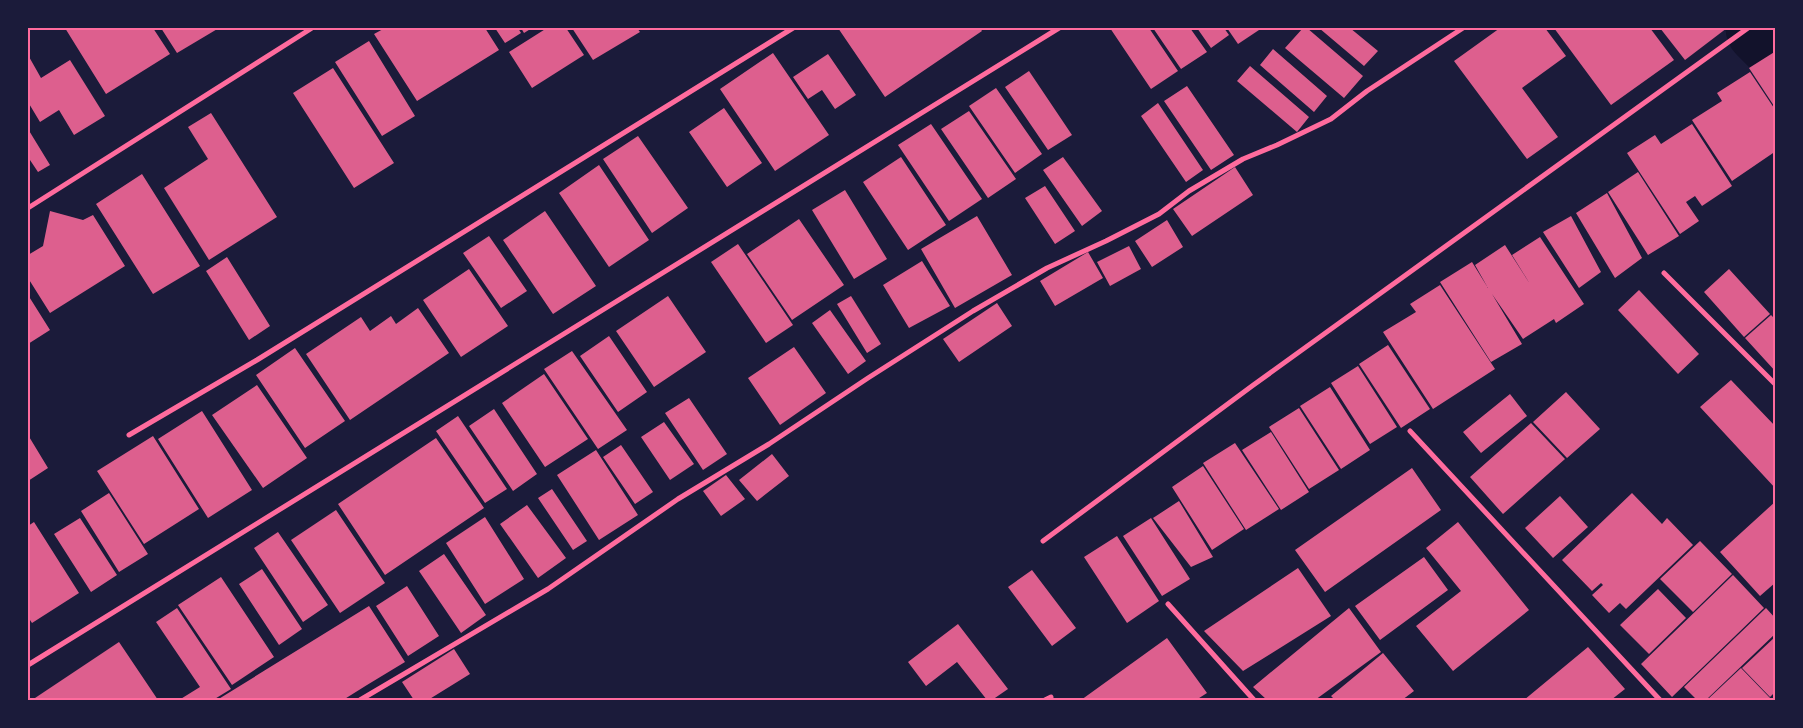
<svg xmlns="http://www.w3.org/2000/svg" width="1803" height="728" font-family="'DejaVu Sans',sans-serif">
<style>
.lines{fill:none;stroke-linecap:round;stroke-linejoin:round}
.river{stroke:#12122b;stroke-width:75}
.building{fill:#dd5f8e}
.minor{stroke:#ff6b9d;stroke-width:5}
.neatline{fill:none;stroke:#ff6b9d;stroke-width:2}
</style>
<rect width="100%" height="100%" fill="#1b1b3a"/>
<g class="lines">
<path class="river" d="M1763,28L1776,41"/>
</g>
<path class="building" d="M65,28H153L170,54L106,94Z
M161,28H219L177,53Z
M385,28H485L499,50L417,101L374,34Z
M495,28H518L521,33L505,43Z
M521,28H532L524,33Z
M547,28H566L584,55L532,88L509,52Z
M572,28H637L640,32L593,60Z
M838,28H980L982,31L885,97Z
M1110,28H1149L1178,71L1151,89Z
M1153,28H1190L1207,52L1181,69Z
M1197,28H1224L1229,35L1211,48Z
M1227,28H1262L1238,44Z
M1303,28H1307L1363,76L1344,98L1285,48Z
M1319,28H1350L1378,51L1364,66Z
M1500,28H1545L1566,56L1522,88L1558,137L1527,159L1454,61Z
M1554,28H1650L1674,60L1611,105Z
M1660,28H1727L1685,60Z
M369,41L415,116L382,136L335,62Z
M1273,49L1327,96L1314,112L1260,65Z
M1776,51V109L1749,68Z
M773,53L829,135L775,171L720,89Z
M828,54L856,95L835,109L822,90L808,99L793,77Z
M28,55L41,78L70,60L105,116L74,135L59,110L40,122L28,102Z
M1250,66L1309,117L1297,132L1237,81Z
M333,68L394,163L354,188L293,93Z
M1029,71L1072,135L1048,150L1005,87Z
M1750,72L1776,111V151L1732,181L1692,120L1722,101L1717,93Z
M1187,86L1234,155L1211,170L1164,101Z
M996,88L1042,154L1015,173L969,106Z
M1158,103L1203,170L1186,182L1141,116Z
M724,108L762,163L727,187L689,132Z
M969,111L1016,179L988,198L941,129Z
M211,113L277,217L209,260L164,188L208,159L188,127Z
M931,124L982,199L949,221L898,145Z
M1692,124L1732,186L1702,206L1695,196L1686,202L1699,221L1680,234L1627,153L1655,135L1661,144Z
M28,129L50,165L38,172L30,160L28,161Z
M638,136L688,208L652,233L603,159Z
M901,157L946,225L908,250L863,182Z
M1063,157L1102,211L1082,226L1043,170Z
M599,165L649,240L609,267L559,193Z
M1235,167L1253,195L1192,236L1173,209Z
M1638,172L1679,236L1648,255L1608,192Z
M142,174L200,266L153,294L96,204Z
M1045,186L1075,231L1055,244L1025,198Z
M845,190L887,259L854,279L812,210Z
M1607,193L1642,258L1615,278L1576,213Z
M50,211L83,220L93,215L125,266L50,313L28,278V255L43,246Z
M545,211L596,286L553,314L503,240Z
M977,216L1012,275L955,308L921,249Z
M1571,216L1601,272L1579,288L1543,232Z
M799,219L844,285L792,320L747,254Z
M1167,220L1183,247L1152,267L1135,241Z
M489,236L527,291L501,308L463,253Z
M1540,237L1584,304L1556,323L1554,319L1523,339L1492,294L1522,344L1491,362L1440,282L1472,262L1488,288L1475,265L1505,245L1530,284L1512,255Z
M738,244L793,325L766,343L711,262Z
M1129,246L1141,269L1110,286L1097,262Z
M1088,252L1103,278L1055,306L1040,281Z
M227,257L270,326L249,340L206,271Z
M922,261L950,306L909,328L883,285Z
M469,269L508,326L461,357L423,300Z
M1729,269L1770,314L1744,337L1704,292Z
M1440,285L1495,369L1433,409L1383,332L1416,312L1410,304Z
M1639,290L1699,354L1678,374L1618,310Z
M28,295L50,330L28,344Z
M668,296L706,352L654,387L616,331Z
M851,296L881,344L867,353L837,304Z
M997,303L1012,326L959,362L943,339Z
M418,308L449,353L350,420L306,354L361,317L370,331L391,316L396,324Z
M830,310L866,361L848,374L812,323Z
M1771,315L1776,320V372L1745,338Z
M609,336L647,392L618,412L580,356Z
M1388,345L1430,409L1401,428L1359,364Z
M794,347L826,393L780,425L748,378Z
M295,348L345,421L305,448L256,375Z
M572,351L627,430L598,449L544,369Z
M1358,366L1397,427L1370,444L1331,383Z
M544,374L588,439L545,467L502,403Z
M1731,380L1776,427V489L1700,407Z
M257,385L307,458L263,488L212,415Z
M1330,387L1370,450L1341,469L1300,406Z
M1566,392L1600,429L1567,458L1533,422Z
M1510,394L1527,416L1481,453L1463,432Z
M689,398L727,454L703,470L665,413Z
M1299,408L1339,470L1309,489L1269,427Z
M494,409L537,474L513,491L469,426Z
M202,411L252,490L208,518L158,439Z
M458,416L507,489L485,503L436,431Z
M664,422L694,464L670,480L641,437Z
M1531,423L1565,459L1503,514L1470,477Z
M1271,432L1309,492L1281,510L1242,450Z
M28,435L48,468L28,481Z
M153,436L199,509L144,544L97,471Z
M436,438L484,508L385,575L338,504Z
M1235,443L1279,509L1246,530L1203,463Z
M621,445L653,492L635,504L603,457Z
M596,450L638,515L599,540L557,475Z
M772,454L789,476L757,501L739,480Z
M1203,466L1244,529L1212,550L1172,487Z
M1412,468L1441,510L1325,592L1295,550Z
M726,475L745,499L721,516L703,491Z
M552,489L587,541L573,550L538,498Z
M109,493L148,554L119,572L81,511Z
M1632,493L1662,524L1667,518L1693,545L1626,609L1620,603L1609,613L1592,595L1603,585L1601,583L1592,591L1562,560Z
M1560,496L1588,527L1553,558L1525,528Z
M1179,501L1213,557L1191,567L1153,518Z
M1776,501V582L1760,596L1720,552Z
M527,505L566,558L538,578L500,524Z
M336,510L385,583L340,613L291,540Z
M485,517L524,579L485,604L446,543Z
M80,518L117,575L91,592L54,534Z
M1151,518L1190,579L1162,596L1123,536Z
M34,522L79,593L32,623L28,617V526Z
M1458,522L1529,610L1453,671L1416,626L1461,591L1426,548Z
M278,532L328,605L303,622L254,548Z
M1117,536L1159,601L1127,623L1084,557Z
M1700,541L1732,574L1693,612L1660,579Z
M444,554L486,615L461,633L419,571Z
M1424,557L1448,590L1380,640L1355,606Z
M1298,568L1331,616L1243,671L1204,631Z
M262,569L302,629L279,645L239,584Z
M1032,570L1076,628L1052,646L1008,587Z
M1733,575L1764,608L1672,697L1641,664Z
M221,577L274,657L232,685L178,605Z
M407,586L439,636L408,656L376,606Z
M1658,589L1686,618L1649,654L1620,625Z
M369,606L405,662L367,685L343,700H217Z
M177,608L231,689L213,700H179L200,687L156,622Z
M1349,608L1381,652L1315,700H1267L1253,687Z
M1766,608L1776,619V633L1706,700H1697L1684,687Z
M958,624L1008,689L992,700H987L957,662L926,686L908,662Z
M1776,636V691L1770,697L1742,668Z
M1167,638L1207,693L1196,700H1081Z
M119,642L158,700H32Z
M1588,647L1625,689L1611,700H1524Z
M454,649L470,674L428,700H414L402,682Z
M1383,653L1414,691L1402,700H1335L1331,696Z
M1741,668L1771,699L1707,700Z"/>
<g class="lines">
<path class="minor" d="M28,208L312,28
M1664,273L1776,385
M1410,431L1660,700
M129,435L257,360L793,28
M1043,541L1252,386L1748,28
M1168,604L1254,700
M28,665L1059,28
M360,700L548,589L678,499L769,444L868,378L973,311L1047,268L1106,241L1159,214L1189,191L1243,159L1277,145L1331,119L1367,91L1463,28
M1045,700L1051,697"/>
</g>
<rect width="1803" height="728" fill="none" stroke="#1b1b3a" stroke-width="58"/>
<rect x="29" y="29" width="1745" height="670" class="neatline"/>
</svg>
